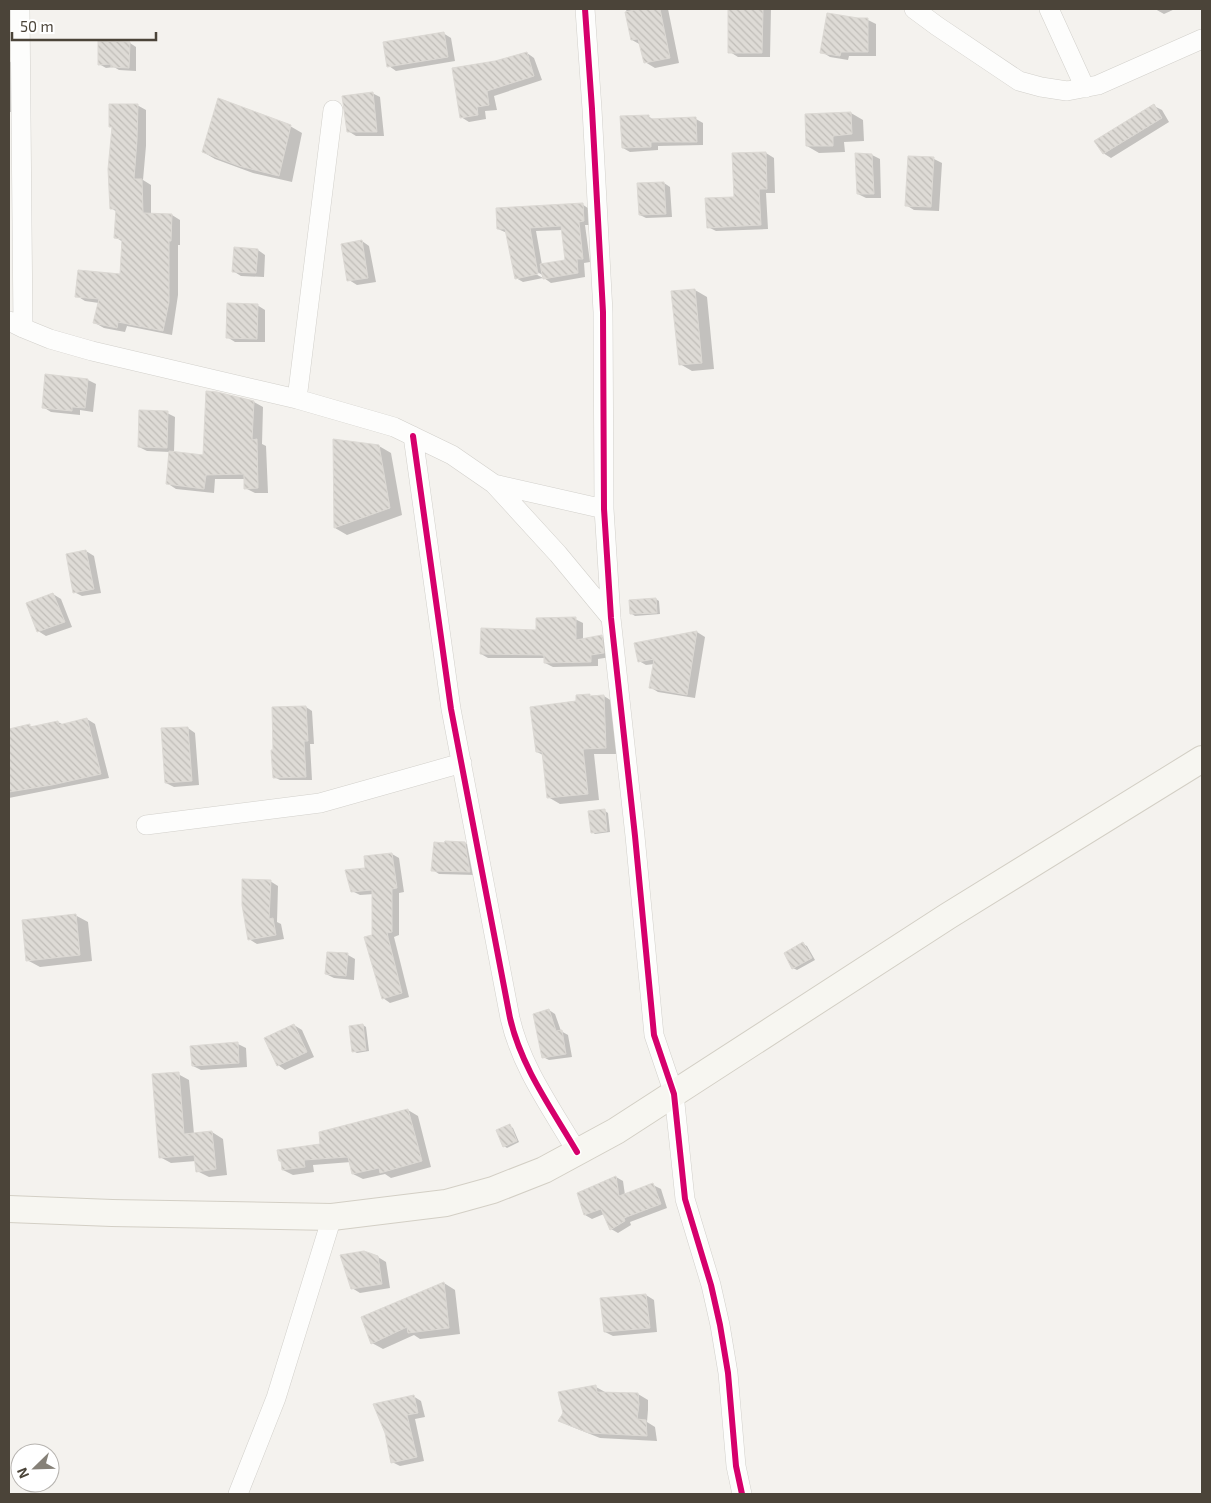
<svg xmlns="http://www.w3.org/2000/svg" width="1211" height="1503" font-family="'Exo 2',sans-serif">
<style>
.shadow{fill:#0003;fill-rule:evenodd}
.building{fill:url(#building-back-hatch);stroke:#dcd9d4}
.lines{fill:none;stroke-linecap:round;stroke-linejoin:round}
.street-casing{stroke:#d2d0cb;stroke-width:20}
.secondary-casing{stroke:#d3cfc5;stroke-width:28}
.street{stroke:#fdfdfc;stroke-width:19}
.secondary{stroke:#f7f6f1;stroke-width:26}
.cycleway-casing{stroke:#fff;stroke-width:9}
.cycleway{stroke:#d6006c;stroke-width:6}
</style>
<defs>
<pattern id="building-back-hatch" width="6" height="6" patternUnits="userSpaceOnUse" patternTransform="scale(1.25)"><rect width="6" height="6" fill="#dedbd6"/><path d="M-1 5l2 2M0 0l6 6M5-1l2 2" fill="none" stroke="#c0bdb8"/></pattern>
</defs>
<rect width="100%" height="100%" fill="#f4f2ee"/>
<path class="shadow" d="M626,9H668L679,63L655,68L645,62L641,45L632,40Z
M729,9H771L770,57H738L730,52Z
M1155,9H1175L1164,14Z
M868,20L876,24V56H849L848,60L830,57L822,52Z
M443,33L451,38L455,61L396,71L389,66Z
M130,43L136,47V71L119,70L114,67L106,68L99,64Z
M527,53L534,58L542,80L494,96L497,110L485,111L486,119L469,122L461,117L495,63Z
M9,61L17,66L18,112H9Z
M372,93L380,97L384,136H356L348,131Z
M137,105L146,110V146L143,180L151,185V214L172,215L180,220V245H178V295L172,335L127,326L125,332L104,328L95,323L99,303L85,301L77,296L121,276L123,242L115,237L117,212L111,208L113,128L110,126Z
M1154,106L1162,110L1169,122L1111,158L1103,153Z
M851,113L863,120L864,141L844,142L845,152L819,153L807,146Z
M648,116L654,120L696,119L703,123V145L658,146V150L630,152L623,148Z
M290,126L302,133L292,182L253,173L215,159L203,152Z
M766,153L774,158L775,193H766L768,229L716,231L708,227L735,198Z
M857,154L872,155L880,159L881,198H866L858,194Z
M934,159L942,163L939,211L914,210L906,205Z
M664,183L670,187L672,217L646,218L640,215Z
M582,204L589,209L590,225H585L590,262L584,263L585,277L551,283L544,278V276L534,270L532,272L543,278L523,282L516,278L507,233L498,229ZM563,230L566,261L542,265L536,231Z
M362,241L369,246L376,282L357,285L349,280Z
M258,250L265,255L264,277L241,276L233,271Z
M695,290L707,297L714,369L692,371L680,364Z
M257,305L265,310V342H235L227,337Z
M88,380L96,384L93,412L80,410V415L51,412L43,407Z
M254,402L263,407L262,444L266,446L268,493H255L245,488V479H215L214,493L176,489L167,483L170,452L147,451L139,447L167,413L175,417L174,453L204,456Z
M335,440L379,446L391,453L402,515L347,535L335,528Z
M86,551L94,556L101,593L82,596L74,592Z
M53,594L61,599L72,627L46,636L38,631Z
M656,599L659,601L660,614L635,616L632,614Z
M575,619L583,623V640L601,636L609,641L611,657L598,659V666L553,667L545,663V658H488L481,654L537,631Z
M697,632L705,637L695,698L658,692L650,687L654,664L646,665L639,661L635,644Z
M604,696L615,703L617,754H594L599,800L560,804L548,797L543,755L537,752L577,702Z
M306,707L312,711L314,744H310L312,780H280L274,777Z
M87,719L95,724L109,778L9,798V731L30,726L33,728L58,722L64,725Z
M188,728L195,733L199,785L174,787L166,783Z
M605,811L608,813L610,832L595,834L592,832Z
M465,843L472,847L476,875L439,874L433,870Z
M392,854L399,858L404,892L399,893V935L394,937L409,997L390,1003L383,998L373,936L374,894L360,895L352,891Z
M270,881L278,886L277,922L281,924L284,939L257,944L249,939Z
M75,915L88,922L92,961L40,967L27,960Z
M803,944L807,946L815,960L797,970L793,968Z
M348,955L355,959L354,980L334,978L326,974Z
M549,1010L555,1014L561,1031L568,1035L572,1057L549,1060L543,1057Z
M294,1025L302,1030L314,1057L285,1070L278,1065Z
M363,1025L366,1027L369,1051L357,1053L353,1051Z
M238,1044L246,1048L247,1067L201,1070L193,1066Z
M178,1074L189,1080L194,1134L212,1132L223,1139L227,1175L209,1177L197,1171L196,1161L171,1163L160,1157Z
M408,1110L418,1116L431,1167L391,1178L385,1174L363,1179L353,1174L351,1162L313,1165L314,1172L293,1175L283,1170L282,1162L280,1161Z
M510,1126L513,1128L519,1142L507,1148L504,1146Z
M616,1177L623,1181L625,1195L653,1185L661,1189L667,1208L630,1222L631,1225L618,1233L611,1229L604,1214L592,1219L585,1215Z
M378,1257L386,1262L390,1288L360,1293L352,1288Z
M444,1283L455,1290L460,1334L420,1339L414,1335L383,1349L372,1343L363,1318Z
M646,1295L654,1300L657,1332L613,1336L605,1332Z
M596,1387L605,1392L638,1394L648,1400V1410L647,1422L655,1427L657,1441L600,1438L570,1426L560,1421Z
M413,1396L421,1401L425,1417L415,1419L424,1461L400,1466L392,1462L386,1432Z"/>
<path class="building" d="M639,9H660L670,58L644,63L638,39L631,40L625,12Z
M728,9H763L762,53H728Z
M827,13L858,18H868V52H841L840,56L820,53Z
M444,32L448,57L387,67L383,42Z
M98,41L130,42L129,68L111,67V64L98,65Z
M527,52L534,76L487,91L489,105L477,107L478,115L460,118L452,68L495,61Z
M373,92L377,132H347L342,96Z
M218,98L291,125L279,176L239,166L202,152Z
M109,104H138L137,140L134,179H142L143,213L172,214L171,241H169V302L163,331L118,322L117,328L93,323L99,299L75,297L78,270L120,274L122,239L114,238L116,209H110L108,169L112,127H109Z
M1154,104L1162,118L1103,154L1094,141Z
M851,112L852,134L833,136V146H806L805,114Z
M649,115V119L696,117L697,142H651V147L622,148L620,116Z
M766,152L767,189H759L761,225L707,228L705,198L734,197L732,153Z
M855,153L872,154L874,194H857Z
M908,156L934,157L931,207L905,206Z
M664,182L666,214L639,215L637,183Z
M583,203L584,221L579,222L583,259H577L578,273L543,279L540,264L565,260L561,226L530,228L538,274L515,279L505,229H497L496,208Z
M362,240L368,278L347,281L341,244Z
M234,247L258,249L256,273L232,272Z
M695,289L702,363L679,365L671,291Z
M227,303L258,304L257,339L226,338Z
M45,374L88,379L85,408L72,407V411L42,408Z
M206,391L217,392L254,401L252,440L257,439L258,488L244,489V474L206,475L204,489L166,484L169,451L203,455Z
M139,410L168,411L167,448L138,447Z
M333,439L379,445L390,508L334,528Z
M86,550L94,589L73,593L66,554Z
M53,593L65,622L37,632L26,603Z
M656,598L657,613L630,614L629,600Z
M576,617V640L602,635L604,653L591,655V662L544,663V655L480,654L481,628L536,630V618Z
M697,631L687,695L649,688L654,659L638,662L634,643Z
M590,694V696L604,695L606,748L583,749L588,794L547,798L542,752H536L530,707L576,701V695Z
M306,706L308,741H304L306,777L273,778L271,750H273L272,707Z
M87,718L101,774L52,785L9,792V729L30,724V727L58,721L59,725Z
M188,727L192,781L165,783L161,728Z
M605,809L607,831L591,833L588,811Z
M445,841L465,842L470,872L431,871L434,842L444,843Z
M392,853L397,888L392,889V932L387,933L402,993L382,999L364,937L372,935V890L351,892L345,870L365,868L364,856Z
M242,879L271,880L269,919L273,918L276,935L248,940L242,905Z
M76,914L80,955L26,961L22,920Z
M803,942L812,958L792,969L784,953Z
M327,952L348,953L346,976L325,974Z
M549,1009L556,1031L562,1030L566,1054L542,1058L533,1014Z
M294,1024L307,1052L277,1066L264,1038Z
M363,1024L366,1050L352,1052L349,1026Z
M238,1042L239,1063L192,1066L190,1046Z
M179,1072L184,1134L212,1131L216,1169L196,1172L194,1155L159,1158L152,1074Z
M408,1109L422,1161L380,1173L379,1168L352,1174L348,1157L304,1160L305,1167L282,1170L281,1161H279L277,1150L320,1144L319,1132Z
M510,1124L517,1141L503,1147L496,1130Z
M616,1176L619,1196L653,1183L661,1204L624,1218L625,1221L610,1230L601,1209L584,1215L577,1193Z
M364,1251L378,1256L382,1284L351,1289L340,1255Z
M444,1282L449,1328L408,1333L407,1327L371,1344L361,1317Z
M646,1294L650,1328L604,1332L600,1298Z
M596,1385L597,1392L638,1393L639,1404L637,1419L646,1420L647,1436L589,1433L558,1421L563,1413L558,1392Z
M414,1395L418,1413L407,1415L417,1457L391,1463L385,1433L373,1404Z"/>
<g class="lines">
<defs>
<path id="street" d="M20,9L23,328
M585,9L592,109L603,312L604,509L611,618L635,836L654,1035L674,1094L685,1199L711,1285L720,1325L728,1373L736,1466L742,1494
M914,9L937,26L1019,81L1041,87L1067,91L1098,85L1202,39
M1049,9L1085,88
M9,321L23,328L50,339L92,351L297,399L394,427L452,455L494,484L558,554L611,618
M297,399L333,110
M413,436L451,709L510,1018C521,1067 552,1109 577,1152
M494,484L604,509
M146,825L320,803L462,763
M238,1494L276,1398L332,1217"/>
<path id="secondary" d="M9,1209L112,1213L332,1217L446,1203L493,1190L544,1170L616,1131L948,916L1202,759"/>
</defs>
<use href="#street" class="street-casing"/>
<use href="#secondary" class="secondary-casing"/>
<use href="#street" class="street"/>
<use href="#secondary" class="secondary"/>
<defs>
<path id="cycleway" d="M585,9L592,109L603,312L604,509L611,618L635,836L654,1035L674,1094L685,1199L711,1285L720,1325L728,1373L736,1466L742,1494
M413,436L451,709L510,1018C521,1067 552,1109 577,1152"/>
</defs>
<use href="#cycleway" class="cycleway-casing"/>
<use href="#cycleway" class="cycleway"/>
</g>
<rect width="1211" height="1503" fill="none" stroke="#4b4439" stroke-width="20"/>
<g transform="translate(35 1468) rotate(247)"><circle r="24" fill="#ffffff" stroke="#b7b4b0"/>
<path d="M0-4L9 19L0 12L-9 19Z" fill="#868178"/>
<text y="-8" font-size="14" font-weight="bold" text-anchor="middle" fill="#4b4439">N</text>
</g>
<path d="M12 32v8h144v-8" fill="none" stroke="#4b4439" stroke-width="2.5"/>
<text x="20" y="32" font-size="15" fill="#4b4439" stroke="#ffffff" stroke-width="4" paint-order="stroke">50 m</text>
</svg>
